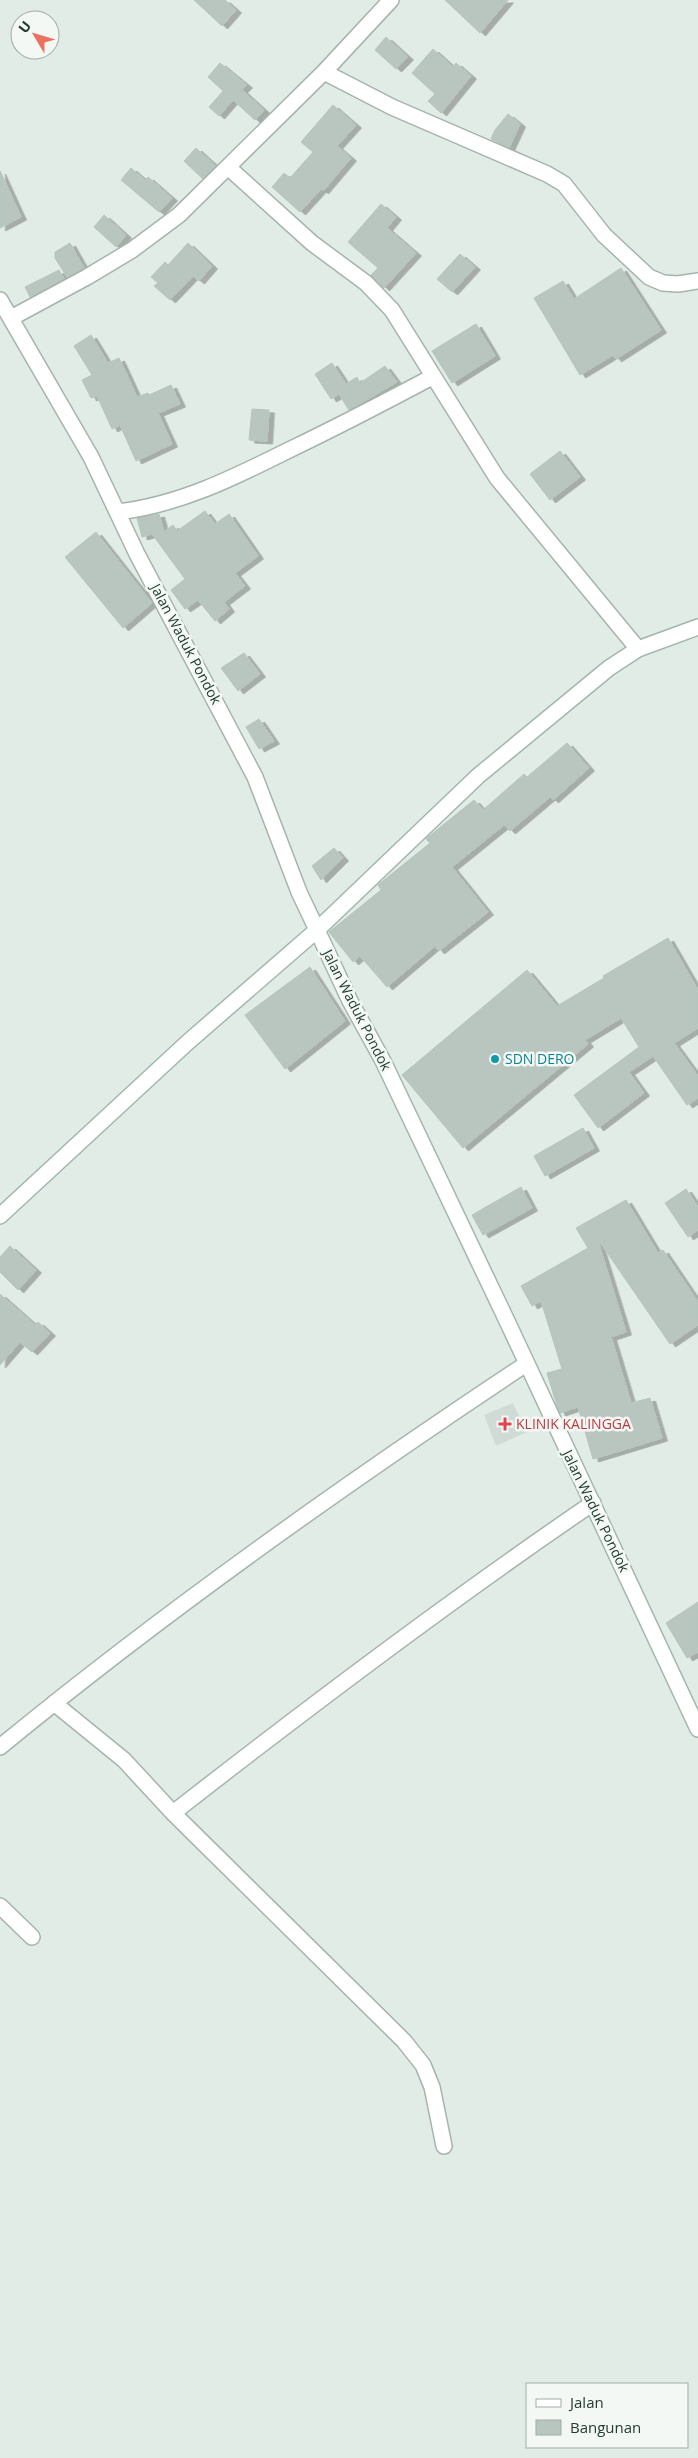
<svg xmlns="http://www.w3.org/2000/svg" width="698" height="2458" font-family="'Open Sans',sans-serif">
<style>
.built{fill:#d1dbd5}
.building{fill:#b8c6bf;stroke:#b5c5bc;filter:url(#shadow)}
.lines{fill:none;stroke-linecap:round;stroke-linejoin:round}
.street-casing{stroke:#a5b4ac;stroke-width:18}
.secondary-casing{stroke:#a1b7ad;stroke-width:18}
.street{stroke:#fff;stroke-width:15}
.secondary{stroke:#fff;stroke-width:15}
.culture-dot{fill:#0f9aa8;stroke:#f3f8f5;stroke-width:2}
.health-dot{fill:#e0444e;stroke:#f3f8f5;stroke-width:2}
.labels{text-anchor:middle;stroke-width:5;stroke-linejoin:round;paint-order:stroke}
.street-label{font-size:14px;fill:#233c32;stroke:#f3f8f5}
.culture-label{font-size:14px;fill:#0d838f;stroke:#f3f8f5;text-anchor:start}
.health-label{font-size:14px;fill:#be3a42;stroke:#f3f8f5;text-anchor:start}
</style>
<defs>
<filter id="shadow"><feDropShadow dx="5.5" dy="3" stdDeviation="0" flood-color="#0004"/></filter>
</defs>
<rect width="100%" height="100%" fill="#e2ece6"/>
<path class="built" d="M513,1403L527,1432L496,1446L484,1415Z"/>
<path class="building" d="M194,0H225L236,10L222,26Z
M445,0H508L480,33Z
M386,37L408,57L396,69L375,50Z
M433,49L453,67L456,63L471,76L441,113L428,101L435,94L412,73Z
M220,63L247,85L242,90L264,110L255,120L233,100L219,116L209,107L223,91L208,77Z
M333,105L356,125L337,146L351,158L323,191L321,189L300,212L272,187L284,173L290,178L313,152L301,142Z
M508,114L520,124L509,148L491,139L495,130Z
M196,148L216,166L203,179L184,161Z
M131,168L145,180L148,177L172,198L159,212L121,180Z
M0,171L21,217L0,228Z
M381,204L396,217L387,228L416,253L384,288L371,275L378,268L348,242Z
M104,215L126,235L116,247L94,227Z
M70,243L84,268L67,277L55,258V252Z
M188,243L212,266L199,281L193,276L170,300L154,286L158,283L151,277L165,262L168,265Z
M460,254L475,267L452,292L437,279Z
M621,268L661,330L616,359L613,355L580,375L534,298L563,281L574,299Z
M59,270L64,279L30,297L25,287Z
M476,324L495,356L452,383L432,351Z
M91,335L108,363L119,358L137,397L148,393L149,395L171,385L180,404L158,413L172,444L136,461L120,425L112,429L97,396L91,398L82,380L92,375L74,346Z
M332,363L346,384L357,377L360,383L385,366L397,382L349,410L339,394L331,399L315,374Z
M252,409L269,410L267,441L249,440Z
M560,451L580,477L550,500L530,474Z
M205,511L215,524L229,514L258,556L235,573L245,586L224,602L229,609L215,621L198,600L185,609L171,590L185,579L152,534L142,537L137,518L159,514L164,532L173,525L177,531Z
M96,532L152,603L123,628L65,557Z
M244,653L260,674L238,691L221,668Z
M259,719L274,741L259,749L246,727Z
M567,743L589,768L553,800L550,797L510,831L504,825L452,867L488,912L439,951L435,946L387,987L360,956L353,962L329,932L381,890L378,885L430,843L426,839L428,837L474,800L483,810L524,774L527,777Z
M334,848L343,858L321,880L312,866Z
M668,938L698,990V1028L674,1043L698,1076V1098L687,1105L653,1056L629,1072L644,1093L598,1128L574,1095L639,1047L621,1018L585,1040L588,1044L463,1148L402,1075L527,970L557,1006L604,978L603,976Z
M310,967L345,1021L285,1069L245,1015Z
M583,1128L594,1148L545,1176L534,1156Z
M521,1187L532,1208L483,1235L472,1215Z
M686,1189L698,1207V1230L688,1237L665,1203Z
M626,1200L658,1253L663,1250L698,1302V1325L670,1344L597,1238L626,1332L611,1337L631,1403L650,1398L662,1438L593,1459L578,1407L560,1413L557,1406L547,1373L562,1369L541,1301L532,1306L521,1286L588,1248L576,1228Z
M10,1246L36,1270L18,1290L0,1272V1257Z
M0,1294L35,1325L38,1322L50,1333L32,1352L20,1342L0,1365Z
M698,1602V1652L687,1658L666,1623Z"/>
<g class="lines">
<defs>
<path id="street" d="M324,72L392,107L547,174L564,184L604,235L649,277L663,283L678,284L698,281
M229,168L312,243L366,283L392,310L497,478L638,649
M0,300L91,457L137,554L255,777L299,892L317,930
M11,318L87,277L132,250L179,215L324,72L391,0
M117,512C179,505 233,478 289,450C337,427 385,402 432,377
M54,1703L124,1760L173,1813L404,2041L423,2065L432,2087L444,2146
M0,1747C168,1609 345,1484 526,1364
M173,1813C310,1706 449,1601 593,1503
M0,1906L32,1937"/>
<path id="secondary" d="M317,930L350,1001L383,1061L507,1321L698,1729
M0,1216L188,1042L317,930L478,776L609,668L638,649L698,627"/>
</defs>
<use href="#street" class="street-casing"/>
<use href="#secondary" class="secondary-casing"/>
<use href="#street" class="street"/>
<use href="#secondary" class="secondary"/>
</g>
<circle class="culture-dot" cx="495" cy="1059" r="5"/>
<path class="health-dot" d="M502.5 1416.5h5v5h5v5h-5v5h-5v-5h-5v-5h5z"/>
<g class="labels">
<g class="street-label">
<text transform="translate(186 644) rotate(62)" y="5">Jalan Waduk Pondok</text>
<text transform="translate(357 1010) rotate(63)" y="5">Jalan Waduk Pondok</text>
<text transform="translate(596 1511) rotate(64)" y="5">Jalan Waduk Pondok</text>
</g>
<g class="culture-label">
<text x="505" y="1064">SDN DERO</text>
</g>
<g class="health-label">
<text x="516" y="1429">KLINIK KALINGGA</text>
</g>
</g>
<rect x="526" y="2383" width="162" height="65" fill="#f3f8f5" stroke="#a0ada7"/>
<rect x="536" y="2399" width="25" height="8" fill="#ffffff" stroke="#a0ada7"/>
<text x="570" y="2408" font-size="15" fill="#233c32">Jalan</text>
<rect x="536" y="2420" width="25" height="15" fill="#b8c6bf" stroke="#a0ada7"/>
<text x="570" y="2433" font-size="15" fill="#233c32">Bangunan</text>
<g transform="translate(35 35) rotate(308)"><circle r="24" fill="#f3f8f5" stroke="#a0ada7"/>
<path d="M0-4L9 19L0 12L-9 19Z" fill="#eb7161"/>
<text y="-8" font-size="14" font-weight="bold" text-anchor="middle" fill="#233c32">U</text>
</g>
</svg>
